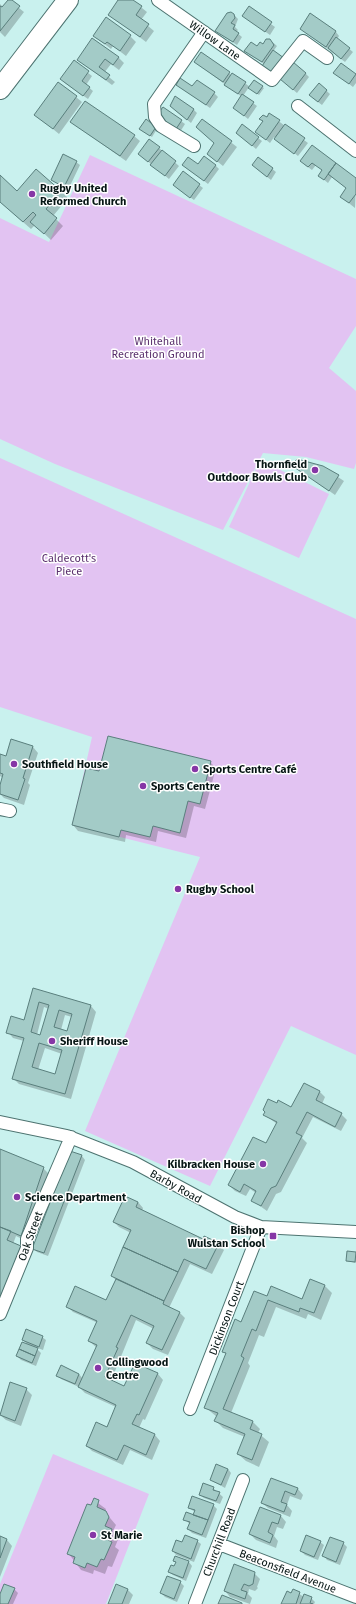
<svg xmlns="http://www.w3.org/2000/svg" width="356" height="1604" font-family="'Fira Sans',sans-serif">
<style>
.green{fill:#e2c3f2}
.shadow{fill:#0003;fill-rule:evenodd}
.building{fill:#a3cbc7;stroke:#5a7f7d;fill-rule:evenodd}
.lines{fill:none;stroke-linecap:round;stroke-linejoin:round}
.minor-casing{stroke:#4d7370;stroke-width:14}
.trunk-casing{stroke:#4d7370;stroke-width:22}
.minor{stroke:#fff;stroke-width:12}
.trunk{stroke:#fff;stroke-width:20}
.poi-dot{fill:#8636a6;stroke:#fff;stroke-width:1.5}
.labels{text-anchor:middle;stroke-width:3;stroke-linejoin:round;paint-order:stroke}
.street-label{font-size:11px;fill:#071615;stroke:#fff}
.poi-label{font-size:11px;font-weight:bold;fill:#071615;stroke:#fff;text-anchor:start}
.park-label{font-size:11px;fill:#5b316e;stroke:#fff}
</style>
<rect width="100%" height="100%" fill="#c9f1ee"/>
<path class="green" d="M90,155L356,279V326L329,368L356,391V463L354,469L306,457L263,453L223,530L55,464L0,439V218L49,242Z
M0,458L356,619V1055L291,1026L210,1186L85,1131L200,857L72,825L92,737L0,707Z
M260,460L329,494L299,558L229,527Z
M53,1454L149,1494L106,1604H0V1584Z"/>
<path class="shadow" d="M9,0L24,12L5,37L0,32V4L3,7Z
M120,0H132L147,12L141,20L154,31L146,42L109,14Z
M249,8L275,27L270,35L247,19Z
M234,15L238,19L235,27L238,30L236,32L242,37L237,45L220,34Z
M311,15L336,32L339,36L337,39L353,52L345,62L301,29Z
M94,36H130L136,42L126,56L113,46L111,49Z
M270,40L277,46L264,64L249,54Z
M118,57L124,63L119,70L111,64L104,73L115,82L112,85L78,60Z
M74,62L92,76L86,85L93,91L88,99L65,83Z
M195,62L229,73L232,76L233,74L250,87H262L264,88L259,95L249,87L243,96L257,106L248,119L238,111L242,97Z
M341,64L356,75V83L353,87L335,73Z
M305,73L309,77L297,93L285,83Z
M319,84L330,94L322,105L314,99Z
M181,88H192L214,93L218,97L210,108Z
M76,97L82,102L59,134L36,115Z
M163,108L185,124L180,132L162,119Z
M175,110H194L197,113L191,123Z
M269,114L308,143L298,156L274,137L270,143L260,135L263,122L261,119L267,118Z
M202,120L237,147L223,166L208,154L215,144Z
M146,121L157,129L152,137L142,130Z
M71,122L134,136L140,141L126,161Z
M241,136L258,138L262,141L256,149Z
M312,147L356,179L355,208L341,197L347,189L332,177L328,183L323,179L319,175L323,170L316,165L312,170L305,165Z
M159,148L179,166L169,179L139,154Z
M259,158L276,172L271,180L257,169Z
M76,162L80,165L68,190L52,180Z
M183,165H215L219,169L208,184Z
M0,177L17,192L61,191L68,198L53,216L63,226L51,240L35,225L31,229L0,202Z
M199,185L203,188L194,200L178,189Z
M292,465L323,467L344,481L335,495Z
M33,747L38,753L28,783L30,785L24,805L4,798L0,794L3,778L0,776V755L6,757Z
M210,762L216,768L205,809L194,806L186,838L158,831L156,842L126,835L125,842L78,831L73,825L100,773Z
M33,989L91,1006L96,1012L71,1099L19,1084L13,1078L24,1041L13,1038L8,1032L24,1021ZM44,1007L49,1009L41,1036L37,1035ZM65,1015L72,1017L68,1032L61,1030ZM45,1048L62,1054L56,1075L38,1070Z
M320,1092L325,1097L322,1104L341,1114L347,1120L341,1131L313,1117L302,1138L307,1143L281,1192L276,1194L267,1211L253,1201L256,1193L250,1189L246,1196L235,1191L229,1185L267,1145L277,1124L265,1115L277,1105L292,1108Z
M0,1150L43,1168L49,1174L26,1241L16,1236L13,1244L21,1247L26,1253L0,1321Z
M71,1152L82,1156L85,1160L48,1256L37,1252L34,1249Z
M138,1202L143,1208L142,1211L203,1240L218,1244L224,1250L212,1274L190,1264L169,1308L179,1312L185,1318L168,1355L153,1349L147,1343L154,1329L136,1320L111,1381L125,1387L135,1364L158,1374L163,1380L145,1420L143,1419L139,1428L155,1435L160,1441L152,1460L130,1450L123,1465L92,1451L87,1446L107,1428L116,1407L85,1393L79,1387L61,1379L58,1375L79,1374L83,1379L97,1348L89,1341L98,1323L73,1312L67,1306L107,1302L116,1280L112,1276L131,1233L119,1227L114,1222Z
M348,1252L356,1253V1263L347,1261Z
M325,1286L332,1293L321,1320L308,1314L306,1319L276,1307L264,1337L259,1335L248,1363L250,1366L231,1413L253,1422L260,1429L258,1433L269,1442L259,1467L246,1461L238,1454L245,1437L223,1428L216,1421L217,1417L205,1407L227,1355L223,1351L242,1323L268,1297L303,1300Z
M42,1337L46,1340L43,1350L35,1347L41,1353L36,1366L21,1360L17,1356L29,1346L23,1340Z
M11,1384L26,1389L32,1395L21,1426L6,1420L0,1415Z
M228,1469L231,1473L225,1488L211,1480Z
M271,1479L298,1489L303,1495L301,1500L290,1496L287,1505L292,1511L290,1517L268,1508L262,1503Z
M213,1488L223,1497L220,1504L204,1498L200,1495Z
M94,1500L106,1509L105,1512L116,1525L113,1531L119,1537L115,1547L119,1550L112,1567L108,1566L105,1574L94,1570L93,1574L81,1570L69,1554Z
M213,1505L217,1509L206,1538L192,1533L188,1529L190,1524L184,1519L194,1516L195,1512L189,1508Z
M281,1516L286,1522L283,1529L277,1527L274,1536L278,1541L276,1548L256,1540L250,1534Z
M0,1537L7,1540L12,1546L0,1577Z
M197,1541L201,1544L194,1562L176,1555L173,1551L182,1544Z
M320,1542L324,1545L318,1560L305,1555L301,1551Z
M343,1543L347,1547L340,1565L327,1560L324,1556Z
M174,1560L189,1562L192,1566L186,1581L173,1575L169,1572L174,1568L176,1563Z
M254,1573L260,1579L257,1587L258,1588L255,1591L249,1589L248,1594L252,1598L250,1604L230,1597L225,1591Z
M180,1582L184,1586L177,1602L165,1597L161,1593Z
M14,1589L18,1593L13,1604H0V1597Z
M127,1589L133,1595L129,1604H110Z
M293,1590L304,1597L311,1598L315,1602L314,1604H283Z"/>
<path class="building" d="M8,0H12L20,6L0,31V6L2,7Z
M118,0H133L142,6L136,15L149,24L140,37L108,15Z
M249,6L272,22L265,32L242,16Z
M231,12L234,14L235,18L231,23L235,25L233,29L239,33L233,42L215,31L227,13Z
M310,13L336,31L326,47L300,29Z
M106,17L131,35L120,51L107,42L105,44L93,36Z
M336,37L350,48L341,59L328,48Z
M92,38L119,57L113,65L105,59L99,67L110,75L106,80L77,60Z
M266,39H270L274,45L262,62L244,51L251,42L257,46L260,42L263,44Z
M273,50L284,58L272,73L262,66Z
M201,52L230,72L223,82L194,62Z
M74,60L89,71L82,81L90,87L83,96L60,79Z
M293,62L306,73L293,90L280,79Z
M341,63L356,74L349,84L333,73Z
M232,73L246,82L238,94L224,85Z
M180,78L192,86L197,80L215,92L206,105L176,85Z
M254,80L263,86L257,94L248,88Z
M58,82L77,96L53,129L34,115Z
M319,83L327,90L318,102L309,95Z
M242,94L254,102L244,116L233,108Z
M175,96L194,109L187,120L170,106Z
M85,101L135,135L120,156L70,122Z
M163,107L182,120L176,129L157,115Z
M269,113L280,120L266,140L255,132L263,121L259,119L263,115L267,117Z
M146,119L156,127L150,136L139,129Z
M202,119L232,141L217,162L207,154L214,143L196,127Z
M242,124L259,137L252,146L236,133Z
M285,124L305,138L294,154L274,139Z
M149,139L160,147L148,162L138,154Z
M312,145L336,163L324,180L318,176L322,170L312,163L308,167L300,161Z
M162,150L176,161L165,176L150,165Z
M63,154L77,161L64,187L51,180Z
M204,156L216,165L204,181L182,165L188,157L198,164Z
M258,157L273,168L267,177L252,165Z
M336,163L356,178V194L349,203L340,197L346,188L328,174Z
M36,169L61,191L46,209L57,218L44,234L30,222L36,215L33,212L23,222L0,202V175L17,191Z
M183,171L200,184L190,198L173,185Z
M297,459L323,466L339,475L329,491L291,465Z
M108,736L211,761L200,804L188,801L180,833L153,826L150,837L121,830L119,837L72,825L86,768L99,771Z
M11,739L33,746L23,778L25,779L18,800L0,794V785L3,774L0,773V754L6,756Z
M33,988L91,1005L65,1094L12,1079L24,1038L6,1033L11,1016L24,1020ZM39,1002L49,1005L40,1035L31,1032ZM59,1010L72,1014L67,1031L54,1027ZM39,1043L62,1050L55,1074L32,1067Z
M304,1083L320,1091L316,1100L342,1113L335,1127L307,1112L296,1133L302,1136L276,1186L271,1188L261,1206L251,1201L256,1191L244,1184L240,1192L228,1185L253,1137L266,1143L277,1122L263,1115L265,1112L263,1110L268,1099L277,1103L278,1100L291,1107Z
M0,1149L44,1167L21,1236L0,1227Z
M70,1151L82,1155L44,1253L32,1249Z
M125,1196L138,1202L136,1207L203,1239L204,1236L219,1243L206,1269L184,1259L178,1272L123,1247L131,1230L113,1222Z
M0,1227L11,1231L7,1240L21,1246L0,1301Z
M123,1247L178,1272L164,1301L111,1276Z
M347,1251L356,1252L355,1262L346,1261Z
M116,1279L164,1301L163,1304L180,1312L162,1350L146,1343L154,1326L131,1315L116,1347L118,1348L105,1377L124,1386L135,1363L158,1373L139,1415L137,1414L132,1424L155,1434L146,1455L124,1445L117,1460L86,1446L96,1422L107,1427L116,1405L78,1387L97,1345L88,1341L97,1321L66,1307L75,1286L106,1300Z
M310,1279L325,1285L314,1313L300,1308L299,1312L268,1300L256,1331L252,1329L241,1356L244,1358L223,1409L253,1421L250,1429L262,1434L252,1460L237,1454L245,1434L214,1421L218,1413L204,1408L226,1353L222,1352L235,1319L241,1322L254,1291L267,1296L271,1286L302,1299Z
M26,1329L43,1336L39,1347L22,1340Z
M22,1342L38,1348L35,1356L19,1349Z
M19,1349L35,1356L32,1363L16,1356Z
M61,1365L79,1374L75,1384L56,1376Z
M10,1382L27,1388L15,1421L0,1415Z
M216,1464L228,1469L221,1485L210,1480Z
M271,1478L298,1488L295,1495L285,1491L281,1502L287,1504L284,1512L261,1503Z
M203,1483L214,1487L213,1490L220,1492L216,1501L199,1495Z
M192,1496L214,1504L208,1520L193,1515L195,1510L188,1508Z
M94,1498L99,1500L97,1507L106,1511L109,1517L105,1526L112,1529L108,1540L112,1542L104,1560L101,1559L97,1567L87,1563L85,1568L73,1563L75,1557L67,1554L87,1504L91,1505Z
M260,1507L281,1515L278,1524L272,1522L268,1532L273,1535L270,1543L249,1534Z
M186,1512L208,1520L202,1535L187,1529L190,1522L183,1520Z
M185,1535L198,1540L191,1559L172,1551L176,1540L182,1542Z
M306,1535L321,1541L314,1557L300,1551Z
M0,1536L7,1539L0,1558Z
M330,1537L344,1542L336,1562L322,1556Z
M175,1556L189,1561L183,1578L168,1572L171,1565L174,1566L176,1562L173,1561Z
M234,1564L255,1572L253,1584L249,1586L244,1584L241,1590L247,1592L245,1599L224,1591Z
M167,1576L181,1581L174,1599L160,1593Z
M4,1584L15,1588L8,1604H0V1594Z
M116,1584L128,1589L122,1604H108Z
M293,1589L300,1592L296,1604H281L287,1591L291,1593Z
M304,1594L312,1597L310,1603L313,1604H300Z
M222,1595L242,1603V1604H218Z"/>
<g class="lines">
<defs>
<path id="minor" d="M158,0L272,80L303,41L327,58
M298,106L356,151
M194,146L161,126L155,117L154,104L204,32
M0,809L10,811
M0,1122L67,1136L133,1162L235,1217L261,1227L356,1232
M0,1314L27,1248V1239L71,1137
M190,1409L261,1227
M219,1544L356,1597
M195,1604L243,1480"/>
<path id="trunk" d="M0,89L68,0"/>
</defs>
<use href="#minor" class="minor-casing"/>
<use href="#trunk" class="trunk-casing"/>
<use href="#minor" class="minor"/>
<use href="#trunk" class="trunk"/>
</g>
<g class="poi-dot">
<circle cx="32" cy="194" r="4"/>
<circle cx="315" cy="470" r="4"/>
<circle cx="14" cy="764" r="4"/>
<circle cx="195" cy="769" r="4"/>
<circle cx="143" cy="786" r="4"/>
<circle cx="178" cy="889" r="4"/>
<circle cx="52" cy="1041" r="4"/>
<circle cx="263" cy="1164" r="4"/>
<circle cx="17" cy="1197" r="4"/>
<rect x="269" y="1232" width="8" height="8" rx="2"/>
<circle cx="98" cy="1368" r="4"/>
<circle cx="93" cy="1535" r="4"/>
</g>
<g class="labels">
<g class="street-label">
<text transform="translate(215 40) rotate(35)" y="4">Willow Lane</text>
<text transform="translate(176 1186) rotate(29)" y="4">Barby Road</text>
<text transform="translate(30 1236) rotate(-70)" y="4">Oak Street</text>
<text transform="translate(226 1318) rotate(-69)" y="4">Dickinson Court</text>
<text transform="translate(219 1542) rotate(-69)" y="4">Churchill Road</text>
<text transform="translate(288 1571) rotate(21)" y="4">Beaconsfield Avenue</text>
</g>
<g class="poi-label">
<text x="40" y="192">Rugby United<tspan x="40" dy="13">Reformed Church</tspan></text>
<text x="307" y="468" text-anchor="end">Thornfield<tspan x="307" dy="13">Outdoor Bowls Club</tspan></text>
<text x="22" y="768">Southfield House</text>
<text x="203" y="773">Sports Centre Café</text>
<text x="151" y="790">Sports Centre</text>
<text x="186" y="893">Rugby School</text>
<text x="60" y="1045">Sheriff House</text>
<text x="255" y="1168" text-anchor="end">Kilbracken House</text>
<text x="25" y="1201">Science Department</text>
<text x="265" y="1234" text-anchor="end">Bishop<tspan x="265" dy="13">Wulstan School</tspan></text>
<text x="106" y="1366">Collingwood<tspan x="106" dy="13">Centre</tspan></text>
<text x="101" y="1539">St Marie</text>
</g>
<g class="park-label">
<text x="158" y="345">Whitehall<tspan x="158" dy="13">Recreation Ground</tspan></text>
<text x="69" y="562">Caldecott's<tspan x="69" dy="13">Piece</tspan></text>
</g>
</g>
</svg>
